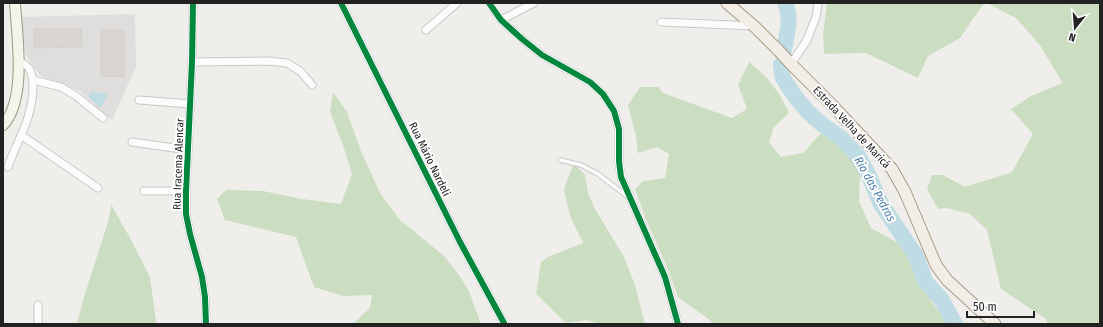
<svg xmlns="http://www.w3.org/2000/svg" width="1103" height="327" font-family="'Fira Sans Condensed',sans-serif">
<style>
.residential{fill:#dfdedc}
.forest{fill:#cbdec1}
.water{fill:#bfdbe3}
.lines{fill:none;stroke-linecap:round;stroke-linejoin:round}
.river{stroke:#bfdbe3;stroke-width:16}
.building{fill:#d7d4d2;stroke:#d3d0cc}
.lane-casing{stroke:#c9c8c7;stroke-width:5.5}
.street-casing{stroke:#c9c8c7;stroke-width:9}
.secondary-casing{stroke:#999a82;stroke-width:12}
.primary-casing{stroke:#a79c86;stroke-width:13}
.lane{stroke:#fdfcfc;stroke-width:3.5}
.street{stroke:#fdfcfc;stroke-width:7}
.secondary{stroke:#f4f4ed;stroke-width:10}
.primary{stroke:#f3ede7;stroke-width:11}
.cycleway-casing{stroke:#fff;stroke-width:8}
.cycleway{stroke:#00873e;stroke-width:6}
.labels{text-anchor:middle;stroke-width:4;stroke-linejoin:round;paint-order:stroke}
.street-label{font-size:11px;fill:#222;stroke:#fff}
.water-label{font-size:12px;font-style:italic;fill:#4a7aab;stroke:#fff}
</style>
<rect width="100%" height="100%" fill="#f0eeeb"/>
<path class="residential" d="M135,14L136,67L112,120L100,110L80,91L46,79L39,74L29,60L21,43V17Z"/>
<path class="forest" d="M827,3H984L960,38L928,56L918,78L866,53L824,54L823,35Z
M987,3H1100V324H1047L1046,319L1001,289L987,230L970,214L947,208L938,209L927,189L932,175H943L965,187L1012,172L1033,134L1011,109L1031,96L1063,83L1039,44L1016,18Z
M749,62L765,76L780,95L789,113L774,127L769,142L781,157L803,153L823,131L845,149L860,173L859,201L871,228L900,244L932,302L947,324H715L678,297L666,264L647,222L635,189L643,181L665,178L669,154L657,147L638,153L636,136L628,105L640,87H658L663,93L732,118L747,109L738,85Z
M333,92L347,112L361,151L380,193L400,220L444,256L457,272L469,291L481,324H353L370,308L372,295L343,296L314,287L296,237L225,220L217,199L226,190L263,191L302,199L341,204L352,174L344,148L330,112Z
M574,163L585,175L588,193L595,209L624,257L635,285L645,324H599L587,320L566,323L536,294L541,262L548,257L583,243L570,216L564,189Z
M111,204L130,238L150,277L156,321L154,324H77L83,300L109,219Z"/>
<path class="water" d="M91,92L104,93L107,96L100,108L88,96Z"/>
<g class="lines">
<path class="river" d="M784,50C787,34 792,18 785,3
M781,65L783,78L794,95L808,112L824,126L841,138L858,156L868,174L881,204L916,256L925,281L941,299L955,324"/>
</g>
<path class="building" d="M34,29H81L82,47L34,48Z
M101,30H124V77L101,76Z"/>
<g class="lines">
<defs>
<path id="lane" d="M560,160L581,165L598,174L627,196"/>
<path id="street" d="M193,3L192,62L186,191V214L190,234L202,277L205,297L206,324
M341,3L460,242L504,323
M489,3L501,20L522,39L542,55L590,82L603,94L614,111L619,129V161L621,177L665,277L678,324
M501,20L534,3
M661,22L755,26
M426,30L457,3
M192,62L268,61L287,63L300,71L312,85
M791,64L807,40L816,17L818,3
M33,80L61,87L76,96L103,118
M139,100L190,104
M21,135L98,188
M132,142L188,150
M8,167C18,138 32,120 33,88C33,82 33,76 30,70C28,66 22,63 19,60
M144,191H186
M38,324V305"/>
<path id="secondary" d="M3,125C27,100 17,36 15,3"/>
<path id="primary" d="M727,3L755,27L779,51L791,64L831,104L892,169L905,192L936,265L947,280L995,324"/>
</defs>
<use href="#lane" class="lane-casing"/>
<use href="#street" class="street-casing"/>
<use href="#secondary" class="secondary-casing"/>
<use href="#primary" class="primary-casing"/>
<use href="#lane" class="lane"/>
<use href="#street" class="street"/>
<use href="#secondary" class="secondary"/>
<use href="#primary" class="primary"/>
<defs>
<path id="cycleway" d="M193,3L192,62L186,191V214L190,234L202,277L205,297L206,324
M341,3L460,242L504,323
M489,3L501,20L522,39L542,55L590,82L603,94L614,111L619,129V161L621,177L665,277L678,324"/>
</defs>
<use href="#cycleway" class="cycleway-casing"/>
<use href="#cycleway" class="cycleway"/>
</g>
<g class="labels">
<g class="street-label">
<text transform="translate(852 127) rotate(47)" y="4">Estrada Velha de Maricá</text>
<text transform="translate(430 159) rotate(64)" y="4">Rua Mário Nardeli</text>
<text transform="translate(178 164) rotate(-88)" y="4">Rua Iracema Alencar</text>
</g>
<g class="water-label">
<text transform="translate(875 189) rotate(61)" y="4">Rio das Pedras</text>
</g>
</g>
<rect width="1103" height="327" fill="none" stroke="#222222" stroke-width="8"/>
<g transform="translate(1075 28) rotate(197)" stroke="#ffffff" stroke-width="3" paint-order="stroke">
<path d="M0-3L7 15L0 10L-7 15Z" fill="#222222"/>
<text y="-6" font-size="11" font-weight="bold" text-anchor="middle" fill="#222222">N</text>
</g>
<path d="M967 311v6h67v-6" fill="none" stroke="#222222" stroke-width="2"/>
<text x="973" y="311" font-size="12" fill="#222222" stroke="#ffffff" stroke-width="3" paint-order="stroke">50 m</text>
</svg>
